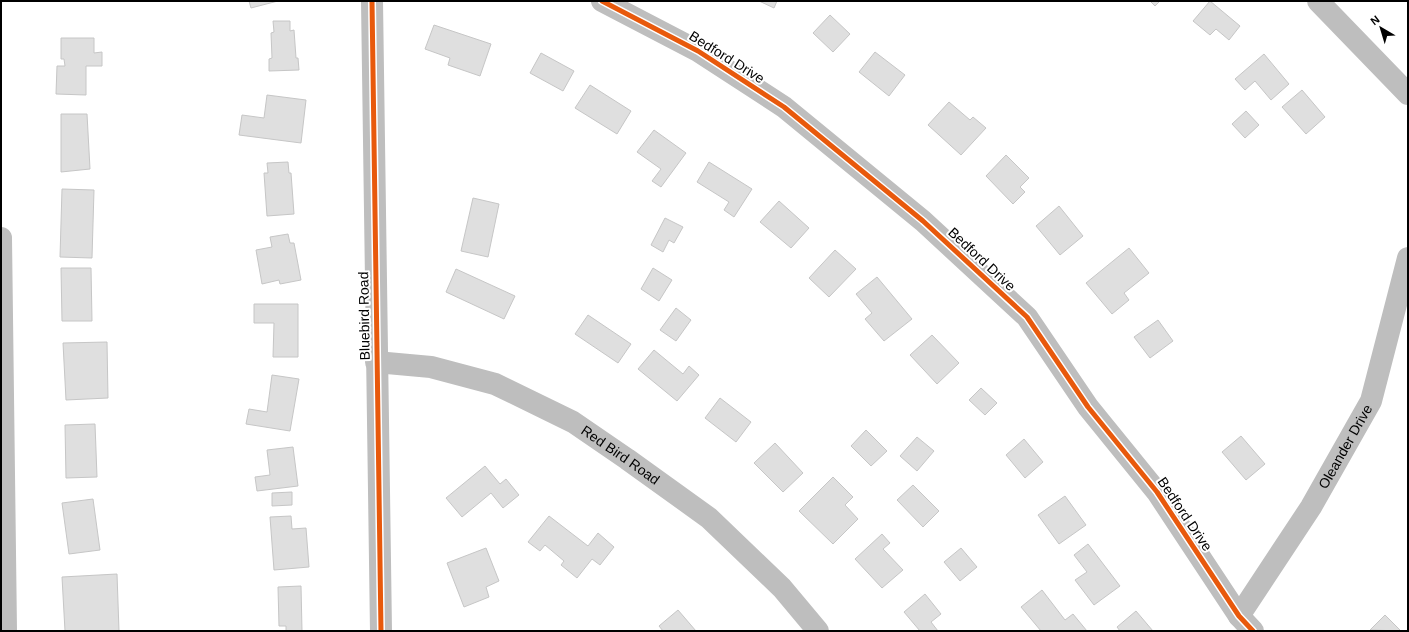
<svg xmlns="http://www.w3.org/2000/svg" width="1409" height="632" font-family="Helvetica,sans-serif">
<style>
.building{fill:#dfdfdf;stroke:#c6c6c6}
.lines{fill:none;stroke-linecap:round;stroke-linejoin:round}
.street{stroke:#bebebe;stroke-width:22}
.cycleway-casing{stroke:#fff;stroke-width:8}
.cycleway{stroke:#e8590c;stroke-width:5}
.labels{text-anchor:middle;stroke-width:4;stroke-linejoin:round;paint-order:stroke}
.street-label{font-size:14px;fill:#000;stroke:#fff}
</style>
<rect width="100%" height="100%" fill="#fff"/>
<path class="building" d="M249,1H278L251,8Z
M759,1H777L774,8Z
M1150,1H1160L1155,6Z
M1210,1L1240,26L1229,40L1216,29L1210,35L1193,21Z
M830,15L850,34L833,52L813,33Z
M273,21H290V31L294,30L296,58H298L299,70L269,71V59L272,58L271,33L274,32Z
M434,25L491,44L480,76L448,65L450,58L425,49Z
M61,38H94V53L102,52V66H86V95L56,94L57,66H65L64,59H61Z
M875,52L905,75L889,96L859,72Z
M541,53L574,71L563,91L530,73Z
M1264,54L1289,84L1271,100L1255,81L1245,90L1235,79Z
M590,85L631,111L617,134L575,108Z
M1302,90L1325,117L1306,134L1282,107Z
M267,95L306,100L301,143L239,135L242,115L264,118Z
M949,102L970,120L973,117L986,128L961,155L928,125Z
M1246,111L1259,125L1245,138L1232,124Z
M61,114H87L90,169L61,172Z
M654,130L686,153L661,187L652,181L661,169L637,152Z
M1006,155L1029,178L1020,187L1025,192L1013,204L986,176Z
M288,162L289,173H291L294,214L267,216L264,173H268L267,163Z
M709,162L752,189L734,217L724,210L729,202L697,182Z
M62,189L94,190L92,258L60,257Z
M473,198L499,204L488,257L461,251Z
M779,201L809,228L791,248L760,222Z
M1059,206L1083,236L1060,255L1036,226Z
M665,218L683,227L674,243L669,240L663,252L651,245Z
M288,234L290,243H294L301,280L280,284L279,280L262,284L256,250L272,247L270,237Z
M1129,248L1149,273L1124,293L1129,300L1112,314L1086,283Z
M835,250L856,269L829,297L809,278Z
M61,268H91L92,321H62Z
M653,268L672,280L659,301L641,289Z
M456,269L515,296L504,319L446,292Z
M877,277L912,319L884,341L865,319L872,313L856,294Z
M254,304H298V357H273L274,323H254Z
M676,308L691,320L676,341L660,330Z
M588,315L631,344L618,363L575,334Z
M1158,320L1173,341L1150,358L1134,337Z
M932,335L959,363L937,384L910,355Z
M107,342L108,398L66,400L63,343Z
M654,350L683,374L689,366L699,375L677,401L638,369Z
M272,375L299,379L290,431L246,424L249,409L267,412Z
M981,388L997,403L985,415L969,400Z
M720,398L751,422L736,442L705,418Z
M95,424L97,477L66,478L65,425Z
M866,430L887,451L871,466L851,446Z
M1241,436L1265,464L1246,480L1222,452Z
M917,437L934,451L917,471L900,456Z
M1024,439L1043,462L1025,478L1006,455Z
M775,443L803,473L783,492L754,463Z
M293,447L298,486L257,491L255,477L270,475L267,450Z
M485,466L500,484L506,479L519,495L503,508L491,493L462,517L446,498Z
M833,477L853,497L845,505L858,519L833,544L799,511Z
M913,485L939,511L923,527L897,500Z
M292,492V505L272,506V493Z
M1065,496L1086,525L1059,544L1038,515Z
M93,499L100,550L69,554L62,503Z
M291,516L292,529L306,528L309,567L274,570L270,517Z
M549,516L588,546L598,533L614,547L600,565L592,559L577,578L561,565L564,561L545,545L540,551L528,542Z
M882,534L890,543L883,549L903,570L882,588L855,559Z
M1088,544L1120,586L1094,605L1075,580L1087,572L1074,555Z
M486,548L499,581L486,587L489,597L464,607L447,563Z
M961,548L977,567L960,581L944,562Z
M117,574L119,631H65L62,577Z
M301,586L302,631H286V626H279L278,587Z
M1042,590L1065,620L1073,614L1087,631H1041L1021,607Z
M925,594L941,614L931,622L938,631H920L904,612Z
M678,610L696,631H663L659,626Z
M1136,611L1153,631H1120L1117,627Z
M1385,615L1401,631L1370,630Z"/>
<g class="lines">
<g class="street">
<path d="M372,1L381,631"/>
<path d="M602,1L698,51L784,107L923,221L1027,317L1088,407L1157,492L1239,616L1253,631"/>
<path d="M1318,1L1408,94"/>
<path d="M1,238L6,631"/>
<path id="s1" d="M376,362L431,367L495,384L573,422L627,459L709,518L782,588L818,631"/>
<path id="s2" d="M1239,616L1311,507L1371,401L1408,258"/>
</g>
<defs>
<path id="cycleway" d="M372,1L381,631
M602,1L698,51L784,107L923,221L1027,317L1088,407L1157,492L1239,616L1253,631"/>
</defs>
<use href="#cycleway" class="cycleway-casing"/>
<use href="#cycleway" class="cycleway"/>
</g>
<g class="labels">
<g class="street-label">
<text transform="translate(727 57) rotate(32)" y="5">Bedford Drive</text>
<text transform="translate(982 259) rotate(43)" y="5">Bedford Drive</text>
<text transform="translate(364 316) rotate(-91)" y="5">Bluebird Road</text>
<text dy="5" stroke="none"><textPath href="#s2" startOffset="200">Oleander Drive</textPath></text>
<text dy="5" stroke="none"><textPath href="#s1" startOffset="266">Red Bird Road</textPath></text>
<text transform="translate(1185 514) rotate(56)" y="5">Bedford Drive</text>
</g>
</g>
<rect width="1409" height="632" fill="none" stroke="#000000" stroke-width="4"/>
<g transform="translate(1381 28) rotate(322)" stroke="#ffffff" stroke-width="3" paint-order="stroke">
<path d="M0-3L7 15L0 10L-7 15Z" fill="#000000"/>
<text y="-6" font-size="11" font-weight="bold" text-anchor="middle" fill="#000000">N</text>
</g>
</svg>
